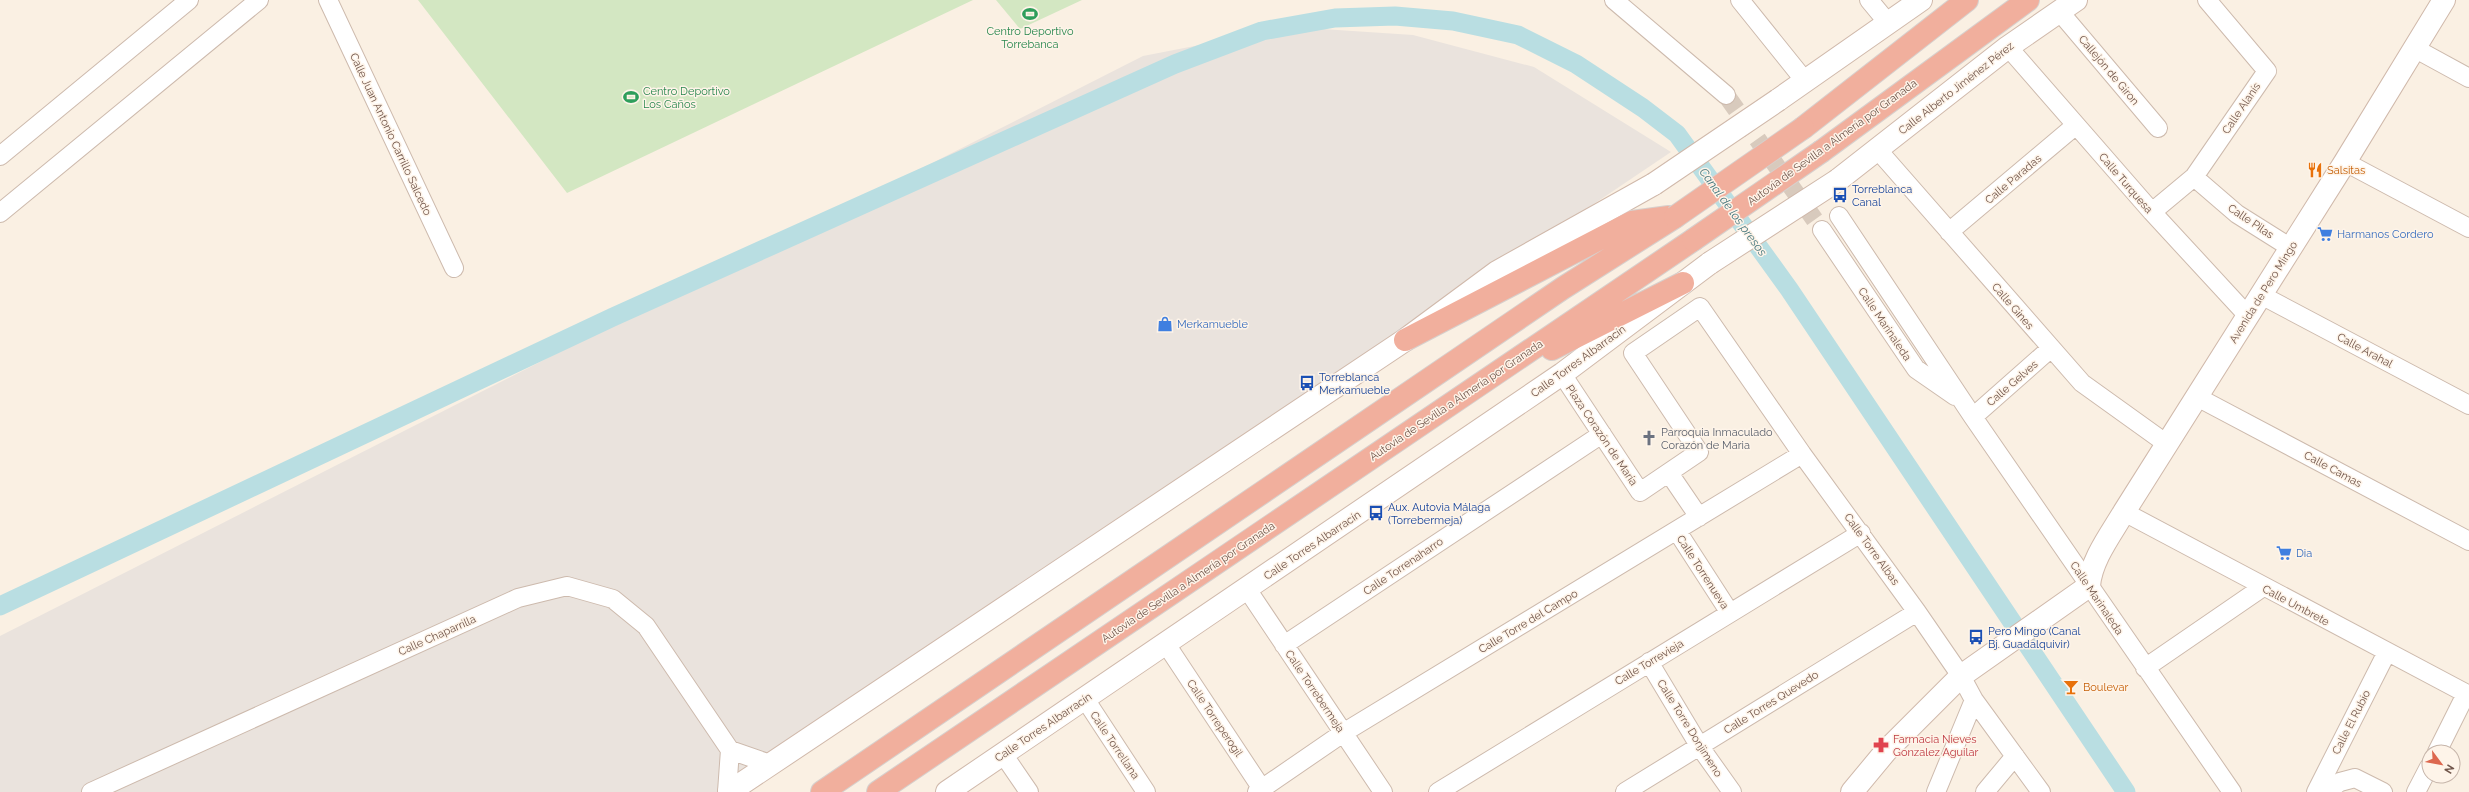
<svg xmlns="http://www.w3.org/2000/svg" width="2469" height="792" font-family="Raleway,sans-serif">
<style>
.industrial{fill:#eae3dd}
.green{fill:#d3e7c2}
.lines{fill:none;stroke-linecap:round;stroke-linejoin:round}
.canal{stroke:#b9dee2;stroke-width:19}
.street-tunnel{stroke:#d8cabd;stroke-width:18;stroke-dasharray:18 9;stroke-linecap:butt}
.street-casing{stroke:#cdbaad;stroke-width:20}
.secondary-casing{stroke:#d0b9ab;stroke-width:24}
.highway-casing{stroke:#d7d0cd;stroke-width:24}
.street{stroke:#fff;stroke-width:18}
.secondary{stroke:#fff;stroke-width:22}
.highway{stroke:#f1af9d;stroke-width:22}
.secondary-bridge-casing{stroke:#d0b9ab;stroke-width:24;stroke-linecap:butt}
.highway-bridge-casing{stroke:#d7d0cd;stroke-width:24;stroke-linecap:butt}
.secondary-bridge{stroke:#fff;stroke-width:22}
.highway-bridge{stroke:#f1af9d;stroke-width:22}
.labels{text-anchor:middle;stroke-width:3;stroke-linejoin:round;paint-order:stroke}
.leisure-label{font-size:11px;fill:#27864d;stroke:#fef4e9}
.street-label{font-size:11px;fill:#71564b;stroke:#fef4e9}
.food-label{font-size:11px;fill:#c56008;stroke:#fef4e9;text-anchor:start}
.transit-label{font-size:11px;fill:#164399;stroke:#fef4e9;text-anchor:start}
.shop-label{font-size:11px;fill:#366cbe;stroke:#fef4e9;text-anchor:start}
.worship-label{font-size:11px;fill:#5b616d;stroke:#fef4e9;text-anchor:start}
.health-label{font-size:11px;fill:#be3a42;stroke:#fef4e9;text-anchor:start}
.water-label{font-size:12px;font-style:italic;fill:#43757c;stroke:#fef4e9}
</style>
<rect width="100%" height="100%" fill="#faf0e3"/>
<path class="industrial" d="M1292,27L1413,35L1534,67L1671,152L720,792H0V636L1143,56Z"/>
<path class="green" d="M418,0H973L567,193Z
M996,0H1082L1020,29Z"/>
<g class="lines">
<path class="canal" d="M0,606L613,317L1175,64L1262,31L1335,18L1395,16L1453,21L1518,35L1576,64L1643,108L1677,134L1789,289L2126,792"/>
<path class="street-tunnel" d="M1726,95L1822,230"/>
<defs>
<path id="street" d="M328,0L454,268
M1614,0L1726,95
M1740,0L1805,81
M1869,0L1888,23
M2059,11L2158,128
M2008,47L2152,212L2248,316
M2414,48L2469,78
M1877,149L2082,383L2167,444
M0,156L189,0
M2345,162L2469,228
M2194,177L2237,214L2291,248
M2152,212L2194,177L2267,71L2207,0
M0,213L259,0
M1839,216L1973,417L2232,792
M1822,230L1916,369L1955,396
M1949,232L2076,125
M2261,295L2469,405
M1562,374L1640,492L1699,452L1633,353L1700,307L1802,454L1917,612L1961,676L1974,700L2041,792
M2197,397L2469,541
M1973,417L2050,349
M1669,473L1699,517
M2124,512L2469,695
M1677,531L1730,613
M1247,589L1383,792
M1166,644L1264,792
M1284,645L1602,434
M1649,662L1700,747L1732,792
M2145,668L2263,587
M1085,699L1146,792
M2437,752L2466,694
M1003,754L1029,792
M91,792L518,598L567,586L613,599L646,626L730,750L770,764
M727,792L730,750
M1257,792L1343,733L1802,454
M1438,792L1861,533
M1625,792L1917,612
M1936,792L1974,700
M1985,792L2015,756
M2316,792L2387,652
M2326,792L2340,782L2355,778L2383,792
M2416,792L2429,767"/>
<path id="secondary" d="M1778,100L1921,0
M1838,180L2008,47L2076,0
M729,792L1405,340L1497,272L1654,184
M947,792L1562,374L1710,263
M1852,792L1886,751L1961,676L2089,586C2091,560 2111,534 2124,512L2345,162L2444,0"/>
<path id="highway" d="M1803,128L1967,0
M1822,151L2028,0
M1405,340L1632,222L1669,217
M1552,349L1683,283
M822,792L1563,288L1675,217
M878,792L1693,240"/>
</defs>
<use href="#street" class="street-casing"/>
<use href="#secondary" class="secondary-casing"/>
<use href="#highway" class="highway-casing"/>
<use href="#street" class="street"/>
<use href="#secondary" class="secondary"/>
<use href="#highway" class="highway"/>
<defs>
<path id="secondary-bridge" d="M1654,184L1778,100
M1710,263L1838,180"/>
<path id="highway-bridge" d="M1675,217L1803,128
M1693,240L1822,151"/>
</defs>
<use href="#secondary-bridge" class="secondary-bridge-casing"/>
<use href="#highway-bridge" class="highway-bridge-casing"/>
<use href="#secondary-bridge" class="secondary-bridge"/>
<use href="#highway-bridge" class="highway-bridge"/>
</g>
<defs>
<symbol id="stadium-bare" viewBox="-9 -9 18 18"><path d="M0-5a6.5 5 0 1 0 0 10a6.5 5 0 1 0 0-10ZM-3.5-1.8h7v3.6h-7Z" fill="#2e9e5b" stroke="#fef4e9" stroke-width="2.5" paint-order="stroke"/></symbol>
<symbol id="restaurant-bare" viewBox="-9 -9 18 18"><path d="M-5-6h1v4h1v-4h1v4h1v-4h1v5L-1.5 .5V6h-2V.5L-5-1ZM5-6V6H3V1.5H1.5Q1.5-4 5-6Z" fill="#e8710a" stroke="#fef4e9" stroke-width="2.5" paint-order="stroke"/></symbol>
<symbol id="bus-bare" viewBox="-9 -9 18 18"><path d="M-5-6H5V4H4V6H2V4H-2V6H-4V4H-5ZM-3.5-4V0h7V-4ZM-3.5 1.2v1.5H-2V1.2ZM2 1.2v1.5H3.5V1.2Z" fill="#1a4fb4" stroke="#fef4e9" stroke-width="2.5" paint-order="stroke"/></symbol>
<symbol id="supermarket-bare" viewBox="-9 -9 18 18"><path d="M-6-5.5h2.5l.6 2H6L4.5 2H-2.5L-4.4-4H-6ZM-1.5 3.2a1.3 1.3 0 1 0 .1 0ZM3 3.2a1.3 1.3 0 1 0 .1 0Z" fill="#3f7fe0" stroke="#fef4e9" stroke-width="2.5" paint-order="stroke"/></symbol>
<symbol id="shop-bare" viewBox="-9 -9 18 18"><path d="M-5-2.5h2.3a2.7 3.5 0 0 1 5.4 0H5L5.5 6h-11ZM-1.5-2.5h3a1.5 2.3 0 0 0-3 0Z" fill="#3f7fe0" stroke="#fef4e9" stroke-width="2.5" paint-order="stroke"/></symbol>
<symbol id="church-bare" viewBox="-9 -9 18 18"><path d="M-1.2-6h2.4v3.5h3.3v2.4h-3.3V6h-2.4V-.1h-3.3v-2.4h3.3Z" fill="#6b7280" stroke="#fef4e9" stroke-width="2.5" paint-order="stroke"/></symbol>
<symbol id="bar-bare" viewBox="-9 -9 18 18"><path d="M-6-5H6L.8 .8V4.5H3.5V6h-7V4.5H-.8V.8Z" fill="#e8710a" stroke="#fef4e9" stroke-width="2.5" paint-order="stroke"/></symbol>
<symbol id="pharmacy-bare" viewBox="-9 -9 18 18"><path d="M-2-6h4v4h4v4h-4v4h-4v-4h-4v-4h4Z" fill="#e0444e" stroke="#fef4e9" stroke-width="2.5" paint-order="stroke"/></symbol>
</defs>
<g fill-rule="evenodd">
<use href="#stadium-bare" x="1019" y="3" width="22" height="22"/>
<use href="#stadium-bare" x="620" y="86" width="22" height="22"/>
<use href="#restaurant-bare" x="2304" y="159" width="22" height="22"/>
<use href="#bus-bare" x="1829" y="184" width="22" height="22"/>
<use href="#supermarket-bare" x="2314" y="223" width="22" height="22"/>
<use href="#shop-bare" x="1154" y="313" width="22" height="22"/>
<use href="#bus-bare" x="1296" y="372" width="22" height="22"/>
<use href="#church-bare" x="1638" y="427" width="22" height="22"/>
<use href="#bus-bare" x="1365" y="502" width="22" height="22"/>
<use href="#supermarket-bare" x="2273" y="542" width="22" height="22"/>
<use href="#bus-bare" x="1965" y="626" width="22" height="22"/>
<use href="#bar-bare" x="2060" y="676" width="22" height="22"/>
<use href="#pharmacy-bare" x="1870" y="734" width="22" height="22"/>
</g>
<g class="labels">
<g class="leisure-label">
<text x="1030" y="35">Centro Deportivo<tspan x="1030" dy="13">Torrebanca</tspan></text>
<text x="643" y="95" text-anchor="start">Centro Deportivo<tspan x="643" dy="13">Los Caños</tspan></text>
</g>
<g class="street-label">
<text transform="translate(2109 70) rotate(50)" y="4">Callejón de Giron</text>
<text transform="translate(1956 88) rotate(-38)" y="4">Calle Alberto Jiménez Pérez</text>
<text transform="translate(2241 108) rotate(-56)" y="4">Calle Alanís</text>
<text transform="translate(391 134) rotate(65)" y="4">Calle Juan Antonio Carrillo Salcedo</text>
<text transform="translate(1832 142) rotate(-36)" y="4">Autovía de Sevilla a Almería por Granada</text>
<text transform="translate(2013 179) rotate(-40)" y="4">Calle Paradas</text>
<text transform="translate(2126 183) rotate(49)" y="4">Calle Turquesa</text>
<text transform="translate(2251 221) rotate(34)" y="4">Calle Pilas</text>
<text transform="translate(2263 292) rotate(-58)" y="4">Avenida de Pero Mingo</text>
<text transform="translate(2013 306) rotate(49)" y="4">Calle Gines</text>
<text transform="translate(1885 324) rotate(56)" y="4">Calle Marinaleda</text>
<text transform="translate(2365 350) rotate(28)" y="4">Calle Arahal</text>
<text transform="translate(1578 361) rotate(-36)" y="4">Calle Torres Albarracín</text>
<text transform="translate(2012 383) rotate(-41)" y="4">Calle Gelves</text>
<text transform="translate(1456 400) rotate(-34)" y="4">Autovía de Sevilla a Almería por Granada</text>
<text transform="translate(1602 435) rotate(56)" y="4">Plaza Corazón de María</text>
<text transform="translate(2333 469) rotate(28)" y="4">Calle Camas</text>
<text transform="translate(1312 545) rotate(-34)" y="4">Calle Torres Albarracín</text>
<text transform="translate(1872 549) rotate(54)" y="4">Calle Torre Albas</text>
<text transform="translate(1403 566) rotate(-34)" y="4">Calle Torrenaharro</text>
<text transform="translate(1703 572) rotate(57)" y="4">Calle Torrenueva</text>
<text transform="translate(1188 582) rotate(-34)" y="4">Autovía de Sevilla a Almería por Granada</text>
<text transform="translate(2097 598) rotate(56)" y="4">Calle Marinaleda</text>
<text transform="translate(2296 605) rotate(28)" y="4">Calle Umbrete</text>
<text transform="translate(1528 621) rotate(-31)" y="4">Calle Torre del Campo</text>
<text transform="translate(437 635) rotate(-24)" y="4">Calle Chaparrilla</text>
<text transform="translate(1649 662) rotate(-31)" y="4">Calle Torrevieja</text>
<text transform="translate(1315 691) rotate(56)" y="4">Calle Torrebermeja</text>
<text transform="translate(1771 702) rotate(-32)" y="4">Calle Torres Quevedo</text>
<text transform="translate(1215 718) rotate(56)" y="4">Calle Torreperogil</text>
<text transform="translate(2351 722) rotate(-63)" y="4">Calle El Rubio</text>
<text transform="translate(1043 727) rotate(-34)" y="4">Calle Torres Albarracín</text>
<text transform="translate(1690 728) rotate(58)" y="4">Calle Torre Donjimeno</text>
<text transform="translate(1115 745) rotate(56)" y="4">Calle Torrellana</text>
</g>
<g class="food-label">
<text x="2327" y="174">Salsitas</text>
<text x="2083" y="691">Boulevar</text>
</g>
<g class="transit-label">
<text x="1852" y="193">Torreblanca<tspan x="1852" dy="13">Canal</tspan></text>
<text x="1319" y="381">Torreblanca<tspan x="1319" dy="13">Merkamueble</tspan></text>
<text x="1388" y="511">Aux. Autovia Málaga<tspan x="1388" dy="13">(Torrebermeja)</tspan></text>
<text x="1988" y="635">Pero Mingo (Canal<tspan x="1988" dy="13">Bj. Guadalquivir)</tspan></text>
</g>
<g class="shop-label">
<text x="2337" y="238">Harmanos Cordero</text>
<text x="1177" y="328">Merkamueble</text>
<text x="2296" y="557">Dia</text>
</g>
<g class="worship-label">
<text x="1661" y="436">Parroquia Inmaculado<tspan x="1661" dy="13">Corazón de Maria</tspan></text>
</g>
<g class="health-label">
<text x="1893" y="743">Farmacia Nieves<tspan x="1893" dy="13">Gonzalez Aguilar</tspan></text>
</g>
<g class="water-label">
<text transform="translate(1733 212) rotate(54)" y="4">Canal de los presos</text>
</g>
</g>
<g transform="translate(2441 764) rotate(122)"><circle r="19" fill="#fef4e9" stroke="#c6b5aa"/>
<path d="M0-3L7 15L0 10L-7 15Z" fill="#dd684f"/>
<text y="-6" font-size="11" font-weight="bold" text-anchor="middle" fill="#71564b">N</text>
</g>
</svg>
